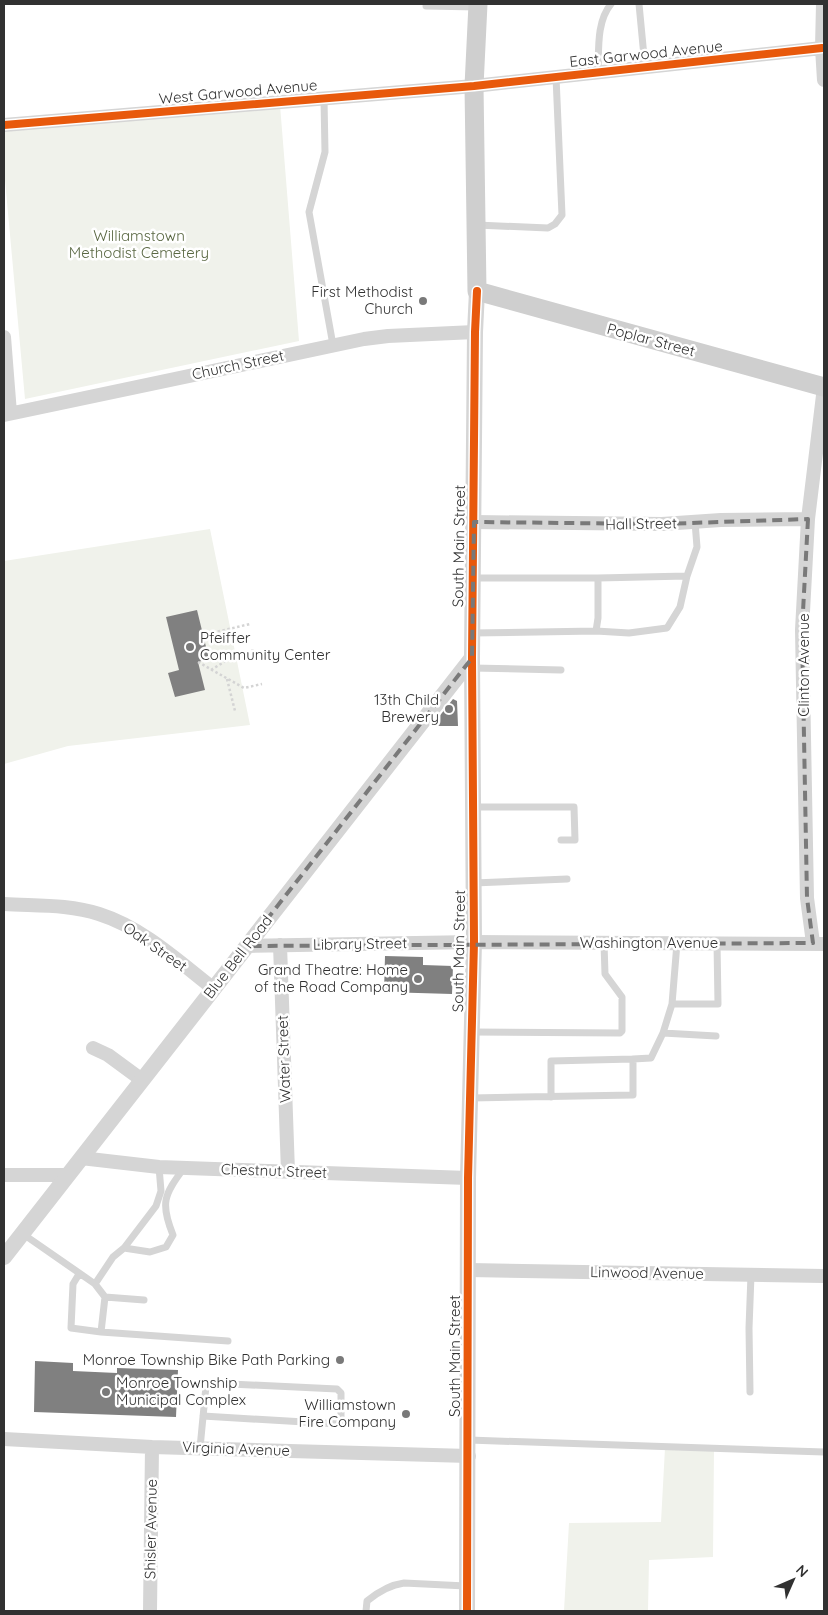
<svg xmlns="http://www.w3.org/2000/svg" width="828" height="1615" font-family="Quicksand,sans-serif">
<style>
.green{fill:#f0f2eb}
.building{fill:#808080}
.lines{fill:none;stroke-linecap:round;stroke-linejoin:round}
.path{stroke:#d4d4d4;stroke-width:2.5;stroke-dasharray:2.5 2.5;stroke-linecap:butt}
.service{stroke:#d5d5d5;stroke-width:7}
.minor{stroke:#d5d5d5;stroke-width:14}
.tertiary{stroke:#d5d5d5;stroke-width:16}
.secondary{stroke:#cfcfcf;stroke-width:19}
.cycleway-casing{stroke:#fff;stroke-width:11}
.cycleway{stroke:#e8590c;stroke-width:8}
.marked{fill:none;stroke:#797979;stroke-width:4;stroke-dasharray:10 6;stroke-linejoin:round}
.poi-dot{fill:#797979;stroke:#fff;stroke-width:2}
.labels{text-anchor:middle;stroke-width:5;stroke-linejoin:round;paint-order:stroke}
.street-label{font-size:15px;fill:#313131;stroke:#fff}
.park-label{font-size:15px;fill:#5a6843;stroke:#fff}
.poi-label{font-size:15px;fill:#313131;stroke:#fff;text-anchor:end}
</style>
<rect width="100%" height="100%" fill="#fff"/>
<path class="green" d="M280,105L299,341L25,399L4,169V128Z
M210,529L250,725L68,746L4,764V561Z
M665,1448L714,1449L713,1557L649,1560L648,1611H564L569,1523L661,1522Z"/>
<path class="building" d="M197,610L209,659L198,662L205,690L175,697L168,673L179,670L166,617Z
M453,699L457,701L458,726H434V723Z
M385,956L423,957V965L453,966L452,994L384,992Z
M35,1361L73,1363V1371L117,1373V1368L178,1370L176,1417L34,1412Z"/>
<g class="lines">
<path class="path" d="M203,635L250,624
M198,662L244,688L262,684
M211,670L232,657L254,650
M227,679L235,711"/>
<path class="service" d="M639,4L645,67
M426,6L477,7
M598,73C599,51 596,22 611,4
M324,99L325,152L309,212L333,345
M477,225L548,228L555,224L562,215L556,77
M598,578L687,576
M596,631L629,633L667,628L680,607L687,576L697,547L695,522
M472,633L596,631L598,618V578H473
M472,668L561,670
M473,807H574L575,840H561
M474,883L567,879
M672,1004L677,943
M472,1032L620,1033L622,1031V997L605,974L604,943
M663,1033L672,1004H718L717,943
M633,1059L651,1058L663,1033L716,1036
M471,1098L633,1095V1059L551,1061V1097
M23,1234L95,1284L113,1257L124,1248L150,1252L166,1247L173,1235C160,1203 164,1195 184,1168
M124,1248L156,1206L161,1191L159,1167
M79,1274L73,1284L71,1328L101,1332
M95,1284L105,1297L144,1300
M105,1297L101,1332L228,1341
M750,1392L749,1328L751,1275
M469,1440L824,1452
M200,1448L206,1386L210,1383L337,1389L341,1393V1420L338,1424L203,1416
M366,1611L367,1601C378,1592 389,1585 404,1583L466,1586"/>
<path class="minor" d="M823,4L822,48L824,80
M4,125L474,86L822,48
M4,337L10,413
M4,415L364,339L388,336L475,332
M474,522L662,524L721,520L808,519
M4,904C35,906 69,904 99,914C143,928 178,961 214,989
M813,943L807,898L802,630L808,519L824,387
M280,945L288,1172
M246,946L474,942L824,944
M93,1048L108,1055L142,1080
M81,1158L159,1167L468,1178
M4,1175H67
M469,1270L824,1276
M4,1439L152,1447L469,1456
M150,1611L152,1447"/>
<path class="tertiary" d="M4,1257L472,658
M467,1611L468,1178L474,942L472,658L475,332L477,291"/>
<path class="secondary" d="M478,4L474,86L477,291L824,387"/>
<defs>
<path id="cycleway" d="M4,125L474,86L822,48
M467,1611L468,1178L474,942L472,658L475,332L477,291"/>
</defs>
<use href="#cycleway" class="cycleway-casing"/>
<use href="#cycleway" class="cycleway"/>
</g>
<path class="marked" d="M808,519L802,630L807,898L813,943L246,946L472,658L474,522L662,524Z"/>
<g class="poi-dot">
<circle cx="423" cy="301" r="5"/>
<circle cx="190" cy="647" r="5"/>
<circle cx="449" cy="709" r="5"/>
<circle cx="418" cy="979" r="5"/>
<circle cx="340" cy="1360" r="5"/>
<circle cx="106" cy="1392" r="5"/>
<circle cx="406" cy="1414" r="5"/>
</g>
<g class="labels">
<g class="street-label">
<text transform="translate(646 54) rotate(-6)" y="5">East Garwood Avenue</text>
<text transform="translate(238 92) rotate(-5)" y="5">West Garwood Avenue</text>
<text transform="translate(651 340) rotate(15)" y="5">Poplar Street</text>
<text transform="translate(238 365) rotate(-12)" y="5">Church Street</text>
<text transform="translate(641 524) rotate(-1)" y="5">Hall Street</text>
<text transform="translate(459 546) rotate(-89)" y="5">South Main Street</text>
<text transform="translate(804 665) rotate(-90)" y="5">Clinton Avenue</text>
<text x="649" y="948">Washington Avenue</text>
<text transform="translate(360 944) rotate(-1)" y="5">Library Street</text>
<text transform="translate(155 947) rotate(35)" y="5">Oak Street</text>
<text transform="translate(459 951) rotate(-89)" y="5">South Main Street</text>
<text transform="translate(238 957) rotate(-52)" y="5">Blue Bell Road</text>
<text transform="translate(284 1059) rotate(-92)" y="5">Water Street</text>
<text transform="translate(274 1171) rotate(2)" y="5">Chestnut Street</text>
<text transform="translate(647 1273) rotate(1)" y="5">Linwood Avenue</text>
<text transform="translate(455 1356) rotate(-90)" y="5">South Main Street</text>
<text transform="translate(236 1449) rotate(2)" y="5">Virginia Avenue</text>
<text transform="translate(151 1529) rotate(-89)" y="5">Shisler Avenue</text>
</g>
<g class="park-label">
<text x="139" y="241">Williamstown<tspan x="139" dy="17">Methodist Cemetery</tspan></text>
</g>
<g class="poi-label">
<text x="413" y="297">First Methodist<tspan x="413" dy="17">Church</tspan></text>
<text x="200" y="643" text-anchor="start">Pfeiffer<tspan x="200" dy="17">Community Center</tspan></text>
<text x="439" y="705">13th Child<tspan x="439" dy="17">Brewery</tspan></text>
<text x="408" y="975">Grand Theatre: Home<tspan x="408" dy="17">of the Road Company</tspan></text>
<text x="330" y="1365">Monroe Township Bike Path Parking</text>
<text x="116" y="1388" text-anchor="start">Monroe Township<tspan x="116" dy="17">Municipal Complex</tspan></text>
<text x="396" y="1410">Williamstown<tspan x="396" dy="17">Fire Company</tspan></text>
</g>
</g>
<rect width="828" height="1615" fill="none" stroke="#313131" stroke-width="10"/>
<g transform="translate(793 1580) rotate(45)" stroke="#ffffff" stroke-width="4" paint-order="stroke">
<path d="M0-4L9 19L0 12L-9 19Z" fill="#313131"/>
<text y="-8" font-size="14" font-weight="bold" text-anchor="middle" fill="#313131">N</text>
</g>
</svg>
